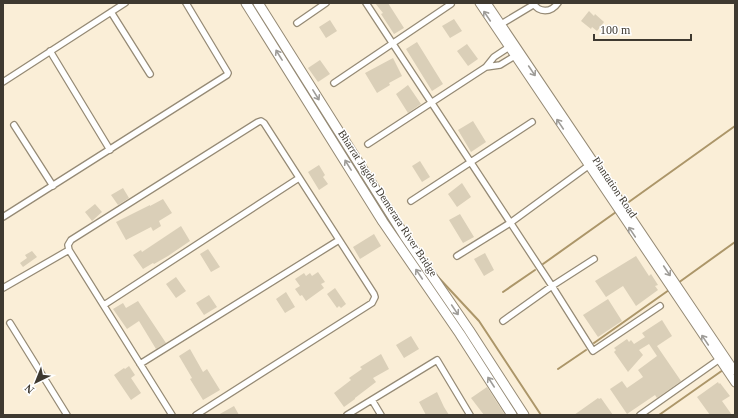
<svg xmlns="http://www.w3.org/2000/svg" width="738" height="418" font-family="Georgia,serif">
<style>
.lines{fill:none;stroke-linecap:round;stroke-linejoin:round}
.stream{stroke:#ac9669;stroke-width:2}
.building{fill:#dacfb8}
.minor-casing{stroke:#958a75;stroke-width:8}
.tertiary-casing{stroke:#958a75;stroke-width:9}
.primary-casing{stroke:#958a75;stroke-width:11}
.minor{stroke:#fff;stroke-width:5.5}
.tertiary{stroke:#fff;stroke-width:7}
.primary{stroke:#fff;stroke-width:9}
.oneway{stroke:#9e9c98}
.labels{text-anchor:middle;stroke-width:3;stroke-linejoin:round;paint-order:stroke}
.street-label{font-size:11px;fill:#3e3930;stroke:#fff}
</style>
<rect width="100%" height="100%" fill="#faeed7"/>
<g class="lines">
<path class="stream" d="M252,3L399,235
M626,204L735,126
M543,264L616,212
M438,277L479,321L541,415
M678,283L735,242
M503,292L535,270
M594,343L669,290
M558,369L586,350
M659,415L723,370"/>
</g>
<path class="building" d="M375,3H388L404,28L394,34L381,14L383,13Z
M589,11L594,16L595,14L604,22L597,31L592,27L591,29L581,21Z
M454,19L462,31L450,38L442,26Z
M330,20L337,31L326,38L319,27Z
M417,42L443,84L432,91L406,49Z
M467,44L478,59L468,66L457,51Z
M393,58L402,76L389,83L390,85L377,93L365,73Z
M320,60L330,74L318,82L308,68Z
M408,85L421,104L408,113L396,94Z
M473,121L486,142L471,152L458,130Z
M420,161L430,177L422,182L412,166Z
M319,165L325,175L323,177L328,184L319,190L308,172Z
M462,183L471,197L457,207L448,194Z
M123,188L129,198L118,205L111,195Z
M163,199L172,213L159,221L161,226L153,231L151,227L126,240L116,222L150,205V206Z
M95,204L102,212L92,221L85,212Z
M460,214L474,237L463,243L449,220Z
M181,226L190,241L168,256L154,264L153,263L143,269L133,255L141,250L142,252Z
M374,234L381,246L360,259L353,247Z
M208,249L220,267L211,272L200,254Z
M32,251L37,257L23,267L20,263L27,258L25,255Z
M485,253L494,270L484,276L474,259Z
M636,256L649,276L651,274L658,285L655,286L658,290L636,306L623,286L606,297L595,281Z
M318,272L325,282L321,284L324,288L306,301L302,295L300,296L295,289L300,286L295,279L304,273L306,276L310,273L312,276Z
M176,277L186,291L176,298L166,284Z
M335,288L346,304L341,308L339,306L337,308L327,294Z
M286,292L295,307L285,313L276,299Z
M209,295L217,307L204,315L196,303Z
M608,299L622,321L598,337L583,315Z
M138,301L166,343L156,349L139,321L127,329L113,309L123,303L126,308Z
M662,320L672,336L657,346L681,381L657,398L655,395L627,414L610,389L622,381L627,388L643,377L638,370L657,356L649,344L639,350L643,355L628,372L614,352L616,350L614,348L627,339L629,342L631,340L634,344L645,337L642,333Z
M411,336L419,349L404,358L396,345Z
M190,349L203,372L207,369L220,390L203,400L190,379L192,378L179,356Z
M381,354L389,369L373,378L376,382L355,398V399L344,407L334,393L351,380L349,378L362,369L360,367Z
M129,366L135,375L131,378L141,393L131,400L114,375L124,368L125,369Z
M718,382L719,384L720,383L730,396L722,401L732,415H710L697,397Z
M487,387L505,415H484L471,398Z
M437,392L444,407L449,415H426L419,402Z
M598,398L599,399L601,398L613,415H574Z
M234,406L239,415H218Z"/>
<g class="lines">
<defs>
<path id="minor" d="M366,3L552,286L593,351L660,306
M533,3C539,13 551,13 558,3
M111,12L150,74
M297,23L326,3
M498,26L533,5
M50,51L110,150
M486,67L500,65L518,54
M3,82L125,3
M334,83L451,4
M14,125L53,186
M368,144L486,67L494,57L512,45
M411,201L532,122
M3,217L227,75L228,73L186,3
M457,256L510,223L588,166
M3,288L69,250
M104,305L299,178
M503,321L552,286L594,259
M10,323L67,415
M140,364L339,240
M372,400L381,415
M172,415L69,250L68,245L71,240L258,122L261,121L264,123L374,294L375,297L372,303L196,415
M347,415L437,360L470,415
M640,415L721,358"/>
<path id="tertiary" d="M479,3L735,383
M487,3L735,371"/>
<path id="primary" d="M246,3L383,222L460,334L512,415
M258,3L406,238L469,330L524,415"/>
</defs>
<use href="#minor" class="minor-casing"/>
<use href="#tertiary" class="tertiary-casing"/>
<use href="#primary" class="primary-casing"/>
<use href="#minor" class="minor"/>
<use href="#tertiary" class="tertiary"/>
<use href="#primary" class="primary"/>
</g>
<defs><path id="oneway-shaft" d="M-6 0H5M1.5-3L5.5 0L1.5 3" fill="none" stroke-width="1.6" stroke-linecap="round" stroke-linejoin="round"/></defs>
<g class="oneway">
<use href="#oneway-shaft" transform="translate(487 16) rotate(-124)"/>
<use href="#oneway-shaft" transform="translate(279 55) rotate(-122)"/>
<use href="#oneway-shaft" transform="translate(532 71) rotate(56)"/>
<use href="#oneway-shaft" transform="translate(316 95) rotate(58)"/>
<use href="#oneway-shaft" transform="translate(560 124) rotate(-124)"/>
<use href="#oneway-shaft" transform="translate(348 165) rotate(-122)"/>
<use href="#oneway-shaft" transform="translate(632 232) rotate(-124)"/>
<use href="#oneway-shaft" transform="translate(667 271) rotate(56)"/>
<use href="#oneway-shaft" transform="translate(419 274) rotate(-124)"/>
<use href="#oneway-shaft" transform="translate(455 310) rotate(56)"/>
<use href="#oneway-shaft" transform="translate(705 340) rotate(-124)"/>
<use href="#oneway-shaft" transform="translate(491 382) rotate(-123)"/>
</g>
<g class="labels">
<g class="street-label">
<text transform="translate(615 187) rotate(56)" y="4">Plantation Road</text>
<text transform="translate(388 203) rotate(57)" y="4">Bharrat Jagdeo Demerara River Bridge</text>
</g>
</g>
<rect width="738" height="418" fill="none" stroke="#3e3930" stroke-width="8"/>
<g transform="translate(36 382) rotate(223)" stroke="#ffffff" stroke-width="3" paint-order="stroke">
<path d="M0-3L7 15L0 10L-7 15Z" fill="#3e3930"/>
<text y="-6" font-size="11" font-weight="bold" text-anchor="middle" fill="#3e3930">N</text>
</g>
<path d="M594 34v6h97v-6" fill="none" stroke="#3e3930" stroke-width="2"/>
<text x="600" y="34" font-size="12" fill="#3e3930" stroke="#ffffff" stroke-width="3" paint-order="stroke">100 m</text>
</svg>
